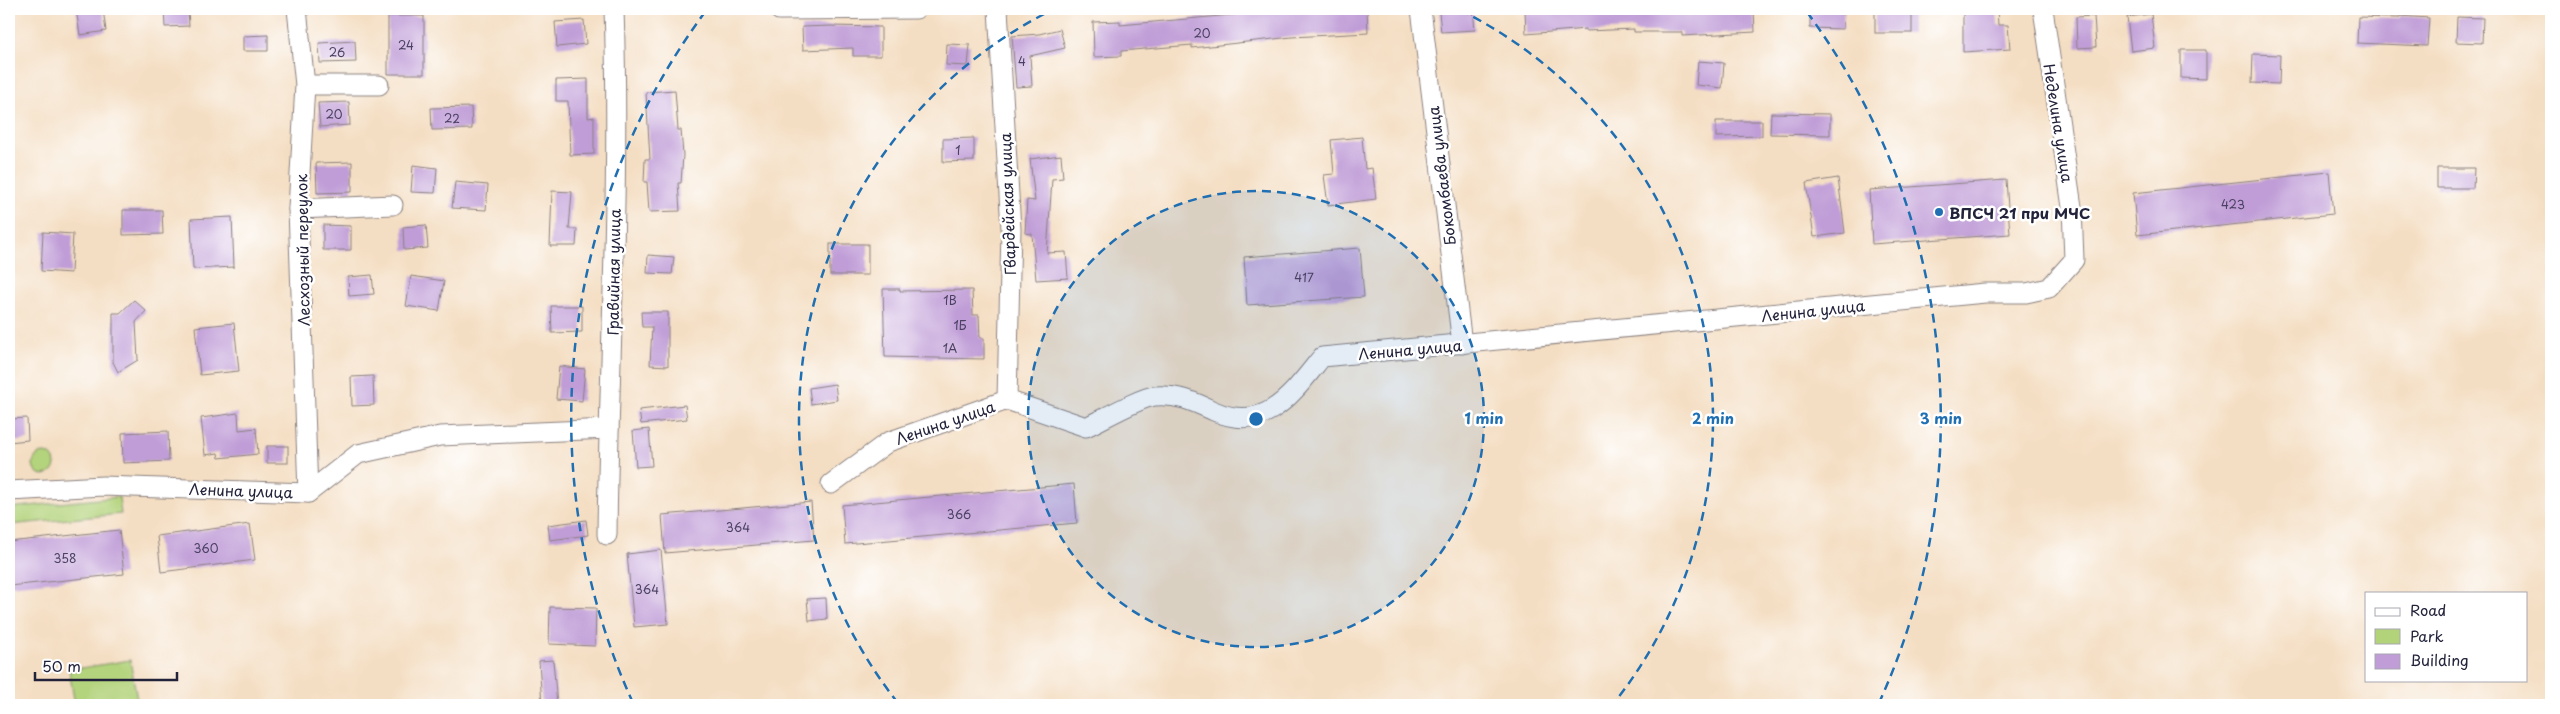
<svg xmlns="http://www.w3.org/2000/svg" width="2560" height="714" font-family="'Playpen Sans',sans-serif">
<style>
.green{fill:#b3d37b;stroke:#6a7a5b}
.building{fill:#c09dd7}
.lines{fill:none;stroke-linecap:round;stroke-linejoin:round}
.minor-casing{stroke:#8b807f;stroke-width:21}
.minor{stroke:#fff;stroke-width:19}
.ring{fill:none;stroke:#1f6fb2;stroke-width:2.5;stroke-dasharray:9 6}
.poi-dot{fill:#1f6fb2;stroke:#fff;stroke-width:2}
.labels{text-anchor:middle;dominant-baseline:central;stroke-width:5;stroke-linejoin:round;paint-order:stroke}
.number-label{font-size:12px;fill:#4a4162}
.street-label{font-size:15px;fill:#22223b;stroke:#fff}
.poi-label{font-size:15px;font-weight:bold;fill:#22223b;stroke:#fff;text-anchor:start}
.centre{fill:#1f6fb2;stroke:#fff;stroke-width:2.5}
.ring-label{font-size:15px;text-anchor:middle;font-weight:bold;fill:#1f6fb2;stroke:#fff;stroke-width:5;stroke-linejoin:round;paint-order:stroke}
</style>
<rect width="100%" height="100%" fill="#fff"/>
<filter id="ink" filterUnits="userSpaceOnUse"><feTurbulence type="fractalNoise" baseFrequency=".02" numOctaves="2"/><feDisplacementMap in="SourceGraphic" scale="10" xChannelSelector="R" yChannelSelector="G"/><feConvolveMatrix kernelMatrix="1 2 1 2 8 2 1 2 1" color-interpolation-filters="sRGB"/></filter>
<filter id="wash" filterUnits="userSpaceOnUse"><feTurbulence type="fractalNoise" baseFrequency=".0096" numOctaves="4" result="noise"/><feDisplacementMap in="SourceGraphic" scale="20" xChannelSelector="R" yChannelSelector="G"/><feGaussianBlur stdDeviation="1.12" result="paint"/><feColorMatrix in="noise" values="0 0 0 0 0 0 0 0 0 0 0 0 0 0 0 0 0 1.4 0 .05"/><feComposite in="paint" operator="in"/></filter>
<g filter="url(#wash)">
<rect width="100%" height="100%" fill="#f4dec3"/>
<g class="green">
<circle cx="44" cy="464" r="11"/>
<polygon points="119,497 121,514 9,525 9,508"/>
<polygon points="130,660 138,705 75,705 69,670"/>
</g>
<g id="blocks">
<g class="building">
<polygon points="76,9 103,9 106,31 80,35"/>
<polygon points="164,9 188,9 189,26 165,27"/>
<polygon points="1336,9 1367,9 1368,33 1292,37 1192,48 1192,45 1121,51 1121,56 1094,57 1093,22 1120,21 1120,25 1265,12"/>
<polygon points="1473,9 1475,30 1441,32 1439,12"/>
<polygon points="1542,9 1754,9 1755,32 1682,36 1682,32 1634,32 1634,29 1586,31 1586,29 1526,34 1525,10"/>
<polygon points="1810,9 1844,9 1843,29 1810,28"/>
<rect x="1875" y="9" width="37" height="24"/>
<polygon points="1963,9 1997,9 1998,25 2008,25 2010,49 1963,52"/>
<polygon points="2151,14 2155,48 2131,51 2127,17"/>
<rect x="388" y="16" width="36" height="58"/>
<polygon points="2094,16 2096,47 2077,48 2076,17"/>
<polygon points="2399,16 2429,18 2427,46 2357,43 2358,17 2399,18"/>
<polygon points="2457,17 2483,18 2482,43 2456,42"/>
<polygon points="584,20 586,44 557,47 555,22"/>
<polygon points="831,26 881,27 881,56 853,56 853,48 803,50 802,27"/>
<polygon points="1060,29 1065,48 1030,56 1032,86 1016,87 1012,36 1039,34"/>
<polygon points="268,35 268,51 243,51 243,36"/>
<polygon points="355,41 356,62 320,63 319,43"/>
<polygon points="947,44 970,45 968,66 946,65"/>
<polygon points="2181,50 2206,50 2206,79 2181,78"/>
<polygon points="2253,54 2280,55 2279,84 2252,83"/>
<polygon points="1698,61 1724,63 1722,88 1696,85"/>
<polygon points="588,79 588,118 594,117 594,154 570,155 568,101 556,101 556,80"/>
<polygon points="675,90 678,130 681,130 683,155 681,183 678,183 680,211 649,212 647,182 644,182 645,159 650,159 646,92"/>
<polygon points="349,102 350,125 320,127 318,103"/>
<polygon points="471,107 472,129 432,130 431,108"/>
<polygon points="1771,113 1830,114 1830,135 1770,134"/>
<polygon points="1716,121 1762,121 1762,136 1716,137"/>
<polygon points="1362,137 1365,169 1372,168 1376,199 1328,205 1324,175 1334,174 1331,140"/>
<polygon points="974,138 974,161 943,162 943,139"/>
<polygon points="1061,155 1063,178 1052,179 1047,253 1066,252 1068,278 1036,280 1032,234 1025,233 1027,200 1035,201 1030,159"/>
<polygon points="352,162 352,192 317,193 316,163"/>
<polygon points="413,165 437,168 435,193 411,192"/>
<polygon points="2437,168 2474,168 2473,188 2437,188"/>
<polygon points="2329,172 2333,214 2137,235 2133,193"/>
<polygon points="1838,178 1845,233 1814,237 1806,183"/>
<polygon points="2006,180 2010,234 1872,244 1869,190"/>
<polygon points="455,182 488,185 486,210 452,208"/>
<polygon points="552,191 572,192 569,229 577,229 576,246 550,246"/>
<polygon points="123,210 162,210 163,234 123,235"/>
<polygon points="232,217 234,267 193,269 191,219"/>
<polygon points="323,225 351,226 351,250 323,250"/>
<polygon points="426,225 428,248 404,250 403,227"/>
<polygon points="43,232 73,234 71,273 41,271"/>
<rect x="830" y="244" width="38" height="31"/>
<polygon points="1360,248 1364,297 1247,305 1244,257"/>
<polygon points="648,255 674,257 672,274 647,273"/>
<polygon points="372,275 374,294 349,296 348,277"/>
<polygon points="411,276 444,281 439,311 406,306"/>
<polygon points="883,289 900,289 900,291 972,290 973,315 979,315 980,338 984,338 984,359 885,357"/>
<polygon points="134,300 146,311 136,322 138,360 118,372 113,362 113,313 120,313"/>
<polygon points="551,306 582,306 582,332 552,333"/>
<polygon points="641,312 668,312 668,366 650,365 652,327 642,327"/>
<polygon points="234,323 239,371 200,375 195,327"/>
<polygon points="559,366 585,369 582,401 556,399"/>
<polygon points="373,376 374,405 352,406 351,377"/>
<polygon points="835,384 837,400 811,404 809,388"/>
<polygon points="685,405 687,419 641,424 639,410"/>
<polygon points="238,413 239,430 256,428 258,454 219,458 218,453 205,455 201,418"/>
<polygon points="27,418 28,440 9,442 9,419"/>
<polygon points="649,429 652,466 636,467 633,431"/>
<polygon points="168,431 169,461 123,463 122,433"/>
<rect x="267" y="446" width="21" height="17"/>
<polygon points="1074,484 1077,523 845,544 842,505"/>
<polygon points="811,502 814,540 665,553 662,515"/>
<polygon points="586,520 588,535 550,540 548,525"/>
<polygon points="250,524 255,560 161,572 157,536"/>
<polygon points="119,530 124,574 9,586 9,542"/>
<polygon points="661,550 668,624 634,627 627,554"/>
<polygon points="826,598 827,619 809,621 807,599"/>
<polygon points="550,607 596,608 595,646 549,644"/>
<polygon points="553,660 557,705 542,705 539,661"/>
</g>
</g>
</g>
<g filter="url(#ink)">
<use href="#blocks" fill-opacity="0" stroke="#8b807f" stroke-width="1"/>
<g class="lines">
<defs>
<g id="minor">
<polyline points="297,9 305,85 298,209 308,493"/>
<polyline points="998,9 1011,229 1007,400"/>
<polyline points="1421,9 1462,344"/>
<polyline points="779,10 916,9"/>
<polyline points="305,85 379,85"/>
<polyline points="298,209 393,205"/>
<path d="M831,484L888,442L1007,400L1086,427C1101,420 1141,397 1155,396C1178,394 1194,402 1214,411C1266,434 1292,394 1322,357L1985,293H2026L2049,288L2074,260L2072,207L2043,9"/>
<polyline points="9,491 103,486 308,493 358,454 440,436 609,429"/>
<path d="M607,535C609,360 620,184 614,9"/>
</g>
</defs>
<use href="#minor" class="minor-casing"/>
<use href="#minor" class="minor"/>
</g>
</g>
<circle cx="1256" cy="419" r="228" fill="#1f6fb2" fill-opacity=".12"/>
<g class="ring">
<circle cx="1256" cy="419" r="228"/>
<path d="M898 703A457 457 0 0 1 1052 10M1460 10A457 457 0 0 1 1614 703"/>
<path d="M633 703A685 685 0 0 1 705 12M1807 12A685 685 0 0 1 1879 703"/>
</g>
<circle class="poi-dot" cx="1939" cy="212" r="5"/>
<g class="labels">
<g class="number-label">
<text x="1202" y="33">20</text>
<text x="406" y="45">24</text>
<text x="337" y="52">26</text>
<text x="1022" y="61">4</text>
<text x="334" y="114">20</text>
<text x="452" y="118">22</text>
<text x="958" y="150">1</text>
<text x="2233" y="204">423</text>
<text x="1304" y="277">417</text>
<text x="950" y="300">1В</text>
<text x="960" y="325">1Б</text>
<text x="950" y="348">1А</text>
<text x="959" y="514">366</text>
<text x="738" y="527">364</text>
<text x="206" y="548">360</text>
<text x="65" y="558">358</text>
<text x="647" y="589">364</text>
</g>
<g class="street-label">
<text transform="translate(2059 123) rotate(81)">Неделина улица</text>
<text transform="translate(1441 176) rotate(-97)">Бокомбаева улица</text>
<text transform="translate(1007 204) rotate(-92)">Гвардейская улица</text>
<text transform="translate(302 250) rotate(-91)">Лесхозный переулок</text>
<text transform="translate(613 272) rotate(-89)">Гравийная улица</text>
<text transform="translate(1813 310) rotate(-6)">Ленина улица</text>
<text transform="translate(1410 349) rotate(-5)">Ленина улица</text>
<text transform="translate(945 422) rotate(-19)">Ленина улица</text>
<text transform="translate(241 490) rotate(2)">Ленина улица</text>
</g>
<g class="poi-label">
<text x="1949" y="212">ВПСЧ 21 при МЧС</text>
</g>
</g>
<circle cx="1256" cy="419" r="8" class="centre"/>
<g class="ring-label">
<text x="1484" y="424">1 min</text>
<text x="1713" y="424">2 min</text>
<text x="1941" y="424">3 min</text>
</g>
<rect width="2560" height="714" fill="none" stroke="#fff" stroke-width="30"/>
<rect x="2365" y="592" width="162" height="90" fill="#ffffff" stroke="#a7a7b1"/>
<rect x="2375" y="608" width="25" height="8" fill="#ffffff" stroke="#a7a7b1"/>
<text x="2410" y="616" font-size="15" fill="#22223b">Road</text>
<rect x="2375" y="629" width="25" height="15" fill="#b3d37b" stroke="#a7a7b1"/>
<text x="2410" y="642" font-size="15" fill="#22223b">Park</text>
<rect x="2375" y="654" width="25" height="15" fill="#c09dd7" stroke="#a7a7b1"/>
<text x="2410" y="666" font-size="15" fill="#22223b">Building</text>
<path d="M35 672v8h142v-8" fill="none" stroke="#22223b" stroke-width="2.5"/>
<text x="42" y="672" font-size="15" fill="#22223b" stroke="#ffffff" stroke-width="4" paint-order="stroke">50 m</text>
</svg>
